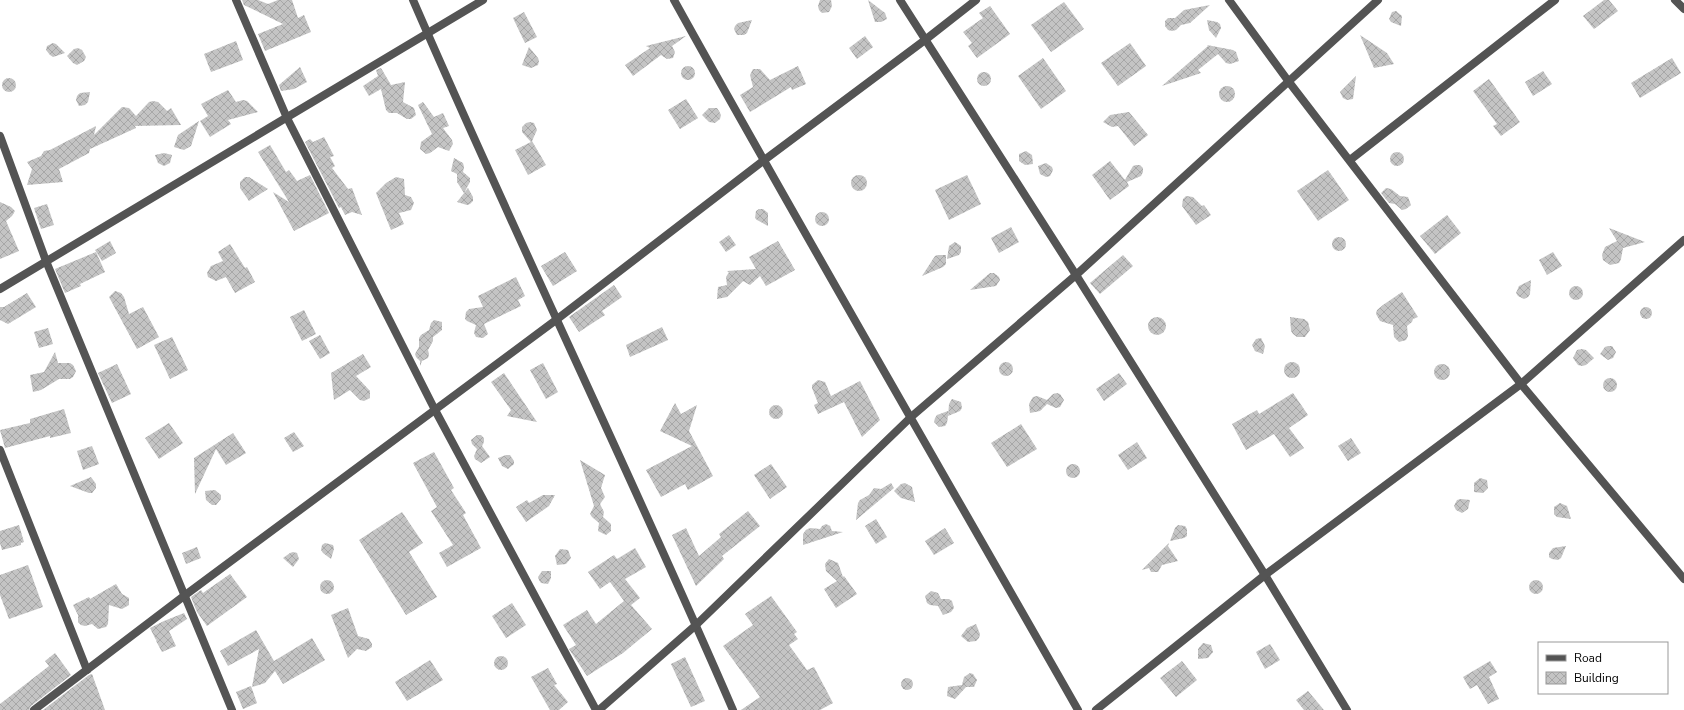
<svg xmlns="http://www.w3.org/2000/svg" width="1684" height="710" font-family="'Nunito Sans',sans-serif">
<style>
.building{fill:url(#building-cross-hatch)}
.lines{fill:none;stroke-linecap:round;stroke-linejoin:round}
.minor{stroke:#545454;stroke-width:8}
</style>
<defs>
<pattern id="building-cross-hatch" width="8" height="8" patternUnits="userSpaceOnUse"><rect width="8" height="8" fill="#c4c4c4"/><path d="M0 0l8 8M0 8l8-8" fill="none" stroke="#a7a7a7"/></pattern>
</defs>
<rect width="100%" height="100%" fill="#fff"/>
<g class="building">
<polygon points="242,0 258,0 268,4 278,0 292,0 298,18 304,15 311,32 265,51 258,34 283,24 244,5"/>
<polygon points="820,0 831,0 832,6 829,12 822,13 819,10 818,6"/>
<polygon points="868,0 885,13 887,19 881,22 875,22"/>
<polygon points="1604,0 1609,0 1618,11 1594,29 1583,16"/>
<polygon points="1064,2 1084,29 1051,52 1031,25"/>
<polygon points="1210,5 1190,23 1181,25 1176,30 1172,31 1168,30 1165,26 1165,21 1168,18 1175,18 1184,10"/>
<polygon points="990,6 1010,34 977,58 968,46 972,43 963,32 983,18 979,13"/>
<polygon points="1396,11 1402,16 1401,26 1391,22 1389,19 1392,12"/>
<polygon points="524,12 537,37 525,43 513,18"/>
<polygon points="752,20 747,33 744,35 737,35 734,29 735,26 738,23"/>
<polygon points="1207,20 1217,22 1220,24 1221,28 1216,38 1209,30"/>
<polygon points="1360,35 1387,53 1394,64 1374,68"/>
<polygon points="686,36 672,46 675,52 673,58 667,59 661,55 633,76 625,65 650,48 646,46"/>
<polygon points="865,36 873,47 857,59 849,48"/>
<polygon points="236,41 243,60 211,72 204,54"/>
<polygon points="53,43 56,44 65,53 53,57 50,55 46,50 47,46"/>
<polygon points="1130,43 1146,66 1118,86 1101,63"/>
<polygon points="1207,45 1233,50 1236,52 1239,61 1230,64 1226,63 1218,54 1198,70 1201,73 1162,86 1208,46"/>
<polygon points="529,47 538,58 539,61 538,65 531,68 522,65"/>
<polygon points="78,48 82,50 86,57 84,61 77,65 73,63 67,56 74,49"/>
<polygon points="1043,58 1066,91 1041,109 1018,76"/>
<polygon points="1672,58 1681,73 1640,98 1631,83"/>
<polygon points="798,66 806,84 792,90 791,87 750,112 740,95 753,87 750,75 753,69 760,69 770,80"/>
<circle cx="688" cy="73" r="7"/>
<polygon points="300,67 307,82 294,89 281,91 279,85"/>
<polygon points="381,68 391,85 405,82 403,102 414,108 416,115 411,119 407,119 397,113 389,113 386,110 381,89 369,96 363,86 378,76 376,70"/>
<polygon points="1543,71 1552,84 1533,96 1525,82"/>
<circle cx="984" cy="79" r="7"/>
<polygon points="1356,76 1353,99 1347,100 1343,98 1340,92"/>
<circle cx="9" cy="85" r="7"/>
<polygon points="1489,79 1520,122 1501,136 1493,126 1497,124 1473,91"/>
<circle cx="1227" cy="94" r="8"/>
<polygon points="228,90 236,102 243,100 247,101 258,112 228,120 231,124 210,137 200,121 208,116 201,104"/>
<polygon points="90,92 88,102 85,105 79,106 76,100 77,96 80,93"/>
<polygon points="686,99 698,118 680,129 668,110"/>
<polygon points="153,101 158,102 167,111 171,108 181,125 135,126 136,128 90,149 89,153 59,169 63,182 27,185 32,169 27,162 41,156 44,151 50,150 96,126 94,135 122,107 129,108 136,116 149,102"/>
<polygon points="423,102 434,117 443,113 449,126 443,128 452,140 453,144 449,151 438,147 430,153 426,154 420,149 421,142 432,134 418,105"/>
<polygon points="709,108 717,108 719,111 721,115 720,119 715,123 709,122 702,115"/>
<polygon points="1129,112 1148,135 1134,146 1118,126 1112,127 1103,122 1110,115"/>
<polygon points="199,121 191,146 184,150 174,147 178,135"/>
<polygon points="530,122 534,123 537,130 532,141 546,165 528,175 515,150 531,142 522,132 522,127 526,123"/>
<polygon points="324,137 334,156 330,157 335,166 332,168 348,189 352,188 362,215 352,212 345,215 341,207 339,208 305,142 310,139 313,142"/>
<polygon points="270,145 286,172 289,170 297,181 310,175 329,213 294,231 273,192 289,202 258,152"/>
<polygon points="1026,151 1032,155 1033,164 1025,165 1019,161 1019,154"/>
<circle cx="1397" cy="159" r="7"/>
<polygon points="164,153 172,155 170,163 164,166 158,163 155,155"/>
<polygon points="454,158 463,163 464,167 463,172 470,178 470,182 464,193 457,182 457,174 451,171"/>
<polygon points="1110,161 1125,180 1133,166 1136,165 1140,165 1143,168 1143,172 1141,176 1127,182 1129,186 1110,200 1092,175"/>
<polygon points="1046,163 1052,167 1053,170 1050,176 1046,177 1040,174 1038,166"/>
<polygon points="1328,170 1349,200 1318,221 1297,191"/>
<polygon points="967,175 981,204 949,220 935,190"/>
<circle cx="859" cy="183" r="8"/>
<polygon points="245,177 249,177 268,189 249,201 240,188 240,182"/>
<polygon points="396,177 404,179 405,195 411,197 414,203 411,210 399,213 404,224 391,230 376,193 386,183"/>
<polygon points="468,188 473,197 473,201 470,204 467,205 457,202"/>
<polygon points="1386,188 1391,189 1400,196 1408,197 1411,205 1406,209 1402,210 1395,204 1389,203 1381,193"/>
<polygon points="1186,196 1193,197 1202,206 1204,205 1211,215 1196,225 1182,206 1183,199"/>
<polygon points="0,202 11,207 15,211 12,216 6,221 19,251 0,259"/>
<polygon points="47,204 54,225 41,229 34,208"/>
<polygon points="759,209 763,209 768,213 768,226 757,220 755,218 756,211"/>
<circle cx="822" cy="219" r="7"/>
<polygon points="1447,215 1461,233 1435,254 1420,236"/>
<polygon points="1011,227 1019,242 999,253 991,238"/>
<polygon points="1609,228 1645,242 1623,248 1621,259 1619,263 1610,265 1603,260 1602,255 1605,247 1617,241"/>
<polygon points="729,235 736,245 726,252 719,242"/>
<circle cx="1339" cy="244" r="7"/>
<polygon points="110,241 116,253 102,261 95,250"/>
<polygon points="778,241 795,270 766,286 760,276 750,285 743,281 727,297 717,299 718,287 727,285 726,277 729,272 727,271 756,269 749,257"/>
<polygon points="955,242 961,246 961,252 959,255 947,259 949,246"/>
<polygon points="230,244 245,268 247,267 255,282 235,293 226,277 216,281 208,277 207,273 211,266 223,261 218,252"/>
<polygon points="96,252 105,272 80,284 81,286 65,293 55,269"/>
<polygon points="565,252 577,271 553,286 541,266"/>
<polygon points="1553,252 1562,266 1547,275 1539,260"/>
<polygon points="938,255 946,255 946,264 943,267 922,276 935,256"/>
<polygon points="1123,255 1133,266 1100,294 1090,283"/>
<polygon points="990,273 994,273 999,277 1000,280 996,286 970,290"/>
<polygon points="516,277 525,296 518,300 521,306 484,324 488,334 483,338 476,337 474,333 476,325 467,321 465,319 466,312 469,309 483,307 478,296"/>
<polygon points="1531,280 1530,294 1528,297 1524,299 1518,296 1516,293 1519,286"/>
<polygon points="614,285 622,297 602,311 605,315 579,332 569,317"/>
<circle cx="1576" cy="293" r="7"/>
<polygon points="115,291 121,293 124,297 129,314 143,307 159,337 137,349 109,297"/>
<polygon points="1402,292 1418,317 1413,319 1412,322 1407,326 1408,336 1406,340 1399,342 1394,337 1393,325 1380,321 1376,314 1377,310 1383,305"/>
<polygon points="27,293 36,307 8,324 0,320 0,307 4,307"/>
<circle cx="1646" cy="313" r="6"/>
<polygon points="304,310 316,334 302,341 290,317"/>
<polygon points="1290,317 1304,319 1308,322 1310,330 1305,337 1297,337 1293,334 1291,331"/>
<circle cx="1157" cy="326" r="9"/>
<polygon points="434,320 442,322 442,330 433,337 433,341 428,350 429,354 428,358 422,361 420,366 420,361 416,357 415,354 419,347 419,338 421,335 429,330 431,323"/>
<polygon points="662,327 668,340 630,357 626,345"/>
<polygon points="48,328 53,344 39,348 34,332"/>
<polygon points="320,335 330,353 320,359 309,341"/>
<polygon points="172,337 188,370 170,379 154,345"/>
<polygon points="1261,338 1265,346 1263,354 1255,351 1252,345 1256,339"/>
<polygon points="1608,346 1612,346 1616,352 1613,358 1608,360 1600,354 1605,347"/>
<polygon points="1582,349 1586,350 1594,358 1586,365 1582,366 1578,365 1573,358 1577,350"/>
<polygon points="55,352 58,363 70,363 73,365 76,371 73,377 70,379 59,379 41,390 33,392 30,375 44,372"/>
<polygon points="363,354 371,367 356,376 370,391 370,398 364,401 360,400 350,390 334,400 331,373"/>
<circle cx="1006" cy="369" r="7"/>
<circle cx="1292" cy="370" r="8"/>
<polygon points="543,363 558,392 546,399 530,370"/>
<polygon points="117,364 131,394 112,403 98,373"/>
<circle cx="1442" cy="372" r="8"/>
<polygon points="504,373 537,422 507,416 511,410 491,382"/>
<polygon points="1119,373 1127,384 1104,401 1096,389"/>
<circle cx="1610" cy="385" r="7"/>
<polygon points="818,380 825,382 831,396 860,381 880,420 862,437 844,402 818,414 814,405 818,403 812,388 812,385"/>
<polygon points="1057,393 1060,394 1064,400 1060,407 1056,408 1047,404 1040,411 1030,413 1029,404 1033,397 1037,396 1047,400 1053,394"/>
<polygon points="1293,393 1308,415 1289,428 1304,448 1290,457 1274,434 1246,450 1232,424 1257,410 1259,414"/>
<polygon points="952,399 961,402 962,408 960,411 948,416 947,423 945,426 939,427 934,422 935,418 937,415 948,411 948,416 949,404"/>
<polygon points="675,403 681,414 697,405 689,431 713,476 688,490 685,484 661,497 646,470 692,446 660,431"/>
<circle cx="776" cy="412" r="7"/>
<polygon points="64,409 71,433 50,438 50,436 5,448 0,430 30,423 30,419"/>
<polygon points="169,423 183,443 159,459 145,438"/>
<polygon points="1021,424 1037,449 1007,467 991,443"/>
<polygon points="294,432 304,446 293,452 284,438"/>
<polygon points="233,433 246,453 226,465 216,449 195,494 194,458"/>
<polygon points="477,435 481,435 484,438 484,442 482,446 490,457 481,463 475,459 474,456 477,449 472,444 471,440"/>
<polygon points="1351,438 1361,453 1348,461 1338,446"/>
<polygon points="1137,442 1147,458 1128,470 1118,455"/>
<polygon points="92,446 99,464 83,470 77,451"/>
<polygon points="434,452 454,488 451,490 466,513 463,515 481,548 447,567 439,553 453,545 431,511 437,507 413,463"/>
<polygon points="506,455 510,455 514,461 514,464 508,469 502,466 498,458"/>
<polygon points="580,460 605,475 601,488 605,497 600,504 604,512 603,517 611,524 611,531 606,535 598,531 599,523 592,517 590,514 594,506"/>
<circle cx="1073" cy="471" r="7"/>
<polygon points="771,464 787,487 770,499 754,475"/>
<polygon points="91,477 96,484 96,488 92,493 89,493 70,486"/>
<polygon points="1480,478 1487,480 1488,488 1483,493 1474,492 1474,483"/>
<polygon points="891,483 894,488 856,520 858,503 860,500 869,495 874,488 881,489"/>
<polygon points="905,483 912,487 915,502 901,498 894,491 901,484"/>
<polygon points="215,490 221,495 221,499 216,505 212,505 206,500 205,491"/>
<polygon points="543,495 555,495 549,506 526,522 516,507 527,500 529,503"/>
<polygon points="1461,499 1470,500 1468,509 1462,513 1456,510 1454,506 1457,500"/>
<polygon points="1560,503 1567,506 1571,519 1557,517 1554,514 1554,507"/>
<polygon points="748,511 760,526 722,556 724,559 696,586 672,535 686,528 699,556 721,537 719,534"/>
<polygon points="402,512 423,543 409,552 437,597 406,615 359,540"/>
<polygon points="876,519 887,537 876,544 865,526"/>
<polygon points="826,524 830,526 832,531 843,532 803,545 803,534 806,530 810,528 820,529 822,526"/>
<polygon points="19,525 24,542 21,543 21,545 2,550 0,543 0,531"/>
<polygon points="1178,525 1185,526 1187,529 1187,536 1184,538 1170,541 1175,528"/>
<polygon points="945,528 954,543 934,555 925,541"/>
<polygon points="325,543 333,545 334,549 331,559 323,553 321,550 322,545"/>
<polygon points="1169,543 1168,546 1178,561 1162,565 1158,572 1151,572 1149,568 1142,570"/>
<polygon points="1566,546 1561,558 1558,560 1552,559 1549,557 1549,553 1553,548"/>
<polygon points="197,547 201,558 186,564 182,553"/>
<polygon points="635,548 646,567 625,579 640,598 631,605 652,629 623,653 587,676 569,649 576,645 563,625 587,610 596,624 624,601 610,582 600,589 588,572 614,555 617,559"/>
<polygon points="560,549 568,550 571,558 566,564 557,565 555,556"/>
<polygon points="293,552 297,553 299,559 293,567 283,558 290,553"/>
<polygon points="829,559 838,563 843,577 844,576 857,594 836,608 824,589 837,581 826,571 825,564"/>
<polygon points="28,565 43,607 9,619 0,595 0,575"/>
<polygon points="542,571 551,571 551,578 548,584 541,583 539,580 538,577"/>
<polygon points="230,574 247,597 207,626 197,612 191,597 201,590 203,593"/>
<circle cx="1536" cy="587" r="7"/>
<circle cx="327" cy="587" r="7"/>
<polygon points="116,584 122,594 129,598 129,605 122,609 109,605 108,624 106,627 98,629 92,624 85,626 81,625 78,622 78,615 73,605 89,597 90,599"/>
<polygon points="931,591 938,593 941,599 949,599 952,601 954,608 951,612 943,615 938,606 930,605 927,603 925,596"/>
<polygon points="771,596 797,632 794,634 798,639 789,645 807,670 814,667 833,703 820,710 741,710 760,697 723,646 753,625 745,614"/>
<polygon points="512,603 526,625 506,638 492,616"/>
<polygon points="348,608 358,636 369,639 372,644 372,647 366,651 357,649 348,658 331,615"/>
<polygon points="184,613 187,619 169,631 176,646 162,652 156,641 157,639 156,640 150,628 164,621"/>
<polygon points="976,624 980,634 979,638 976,641 968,642 961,636 967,628"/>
<polygon points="256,630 274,661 312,638 325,660 283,684 275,671 265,683 252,687 259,649 228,666 220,651"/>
<polygon points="1203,643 1211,645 1213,652 1208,658 1198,659 1198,649"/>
<polygon points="1270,644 1280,660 1265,669 1256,652"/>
<polygon points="55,653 71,675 31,706 29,710 0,710 0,704 49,666 45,661"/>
<circle cx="501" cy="663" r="7"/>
<polygon points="685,657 705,701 691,707 671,664"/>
<polygon points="430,660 443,680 407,701 395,682"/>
<polygon points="1182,661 1197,680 1176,697 1160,678"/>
<polygon points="1490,661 1497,672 1489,677 1499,699 1488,704 1477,685 1470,689 1463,677"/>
<polygon points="548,668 557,684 554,685 568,702 559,710 550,710 531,677"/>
<polygon points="970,673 973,674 977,680 974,687 966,687 955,699 947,696 948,687 962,685 964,677"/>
<polygon points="92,674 105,710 43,710 89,675"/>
<circle cx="907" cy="684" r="6"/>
<polygon points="251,686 257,703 243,709 236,692"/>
<polygon points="1308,691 1324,710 1304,710 1296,700"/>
</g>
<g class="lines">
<g class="minor">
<polyline points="236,0 287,118 435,410 596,710"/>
<path d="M413,0C516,238 630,472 733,710"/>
<path d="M674,0C806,238 943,473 1078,710"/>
<polyline points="900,0 1076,275 1265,575 1347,710"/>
<polyline points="1229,0 1289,82 1521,384 1684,579"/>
<polyline points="1675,0 1684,9"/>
<polyline points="0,136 46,261 232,710"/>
<polyline points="1350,160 1555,0"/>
<polyline points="0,289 483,0"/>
<polyline points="0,450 87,670"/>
<polyline points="34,710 184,596 556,320 763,161 925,40 976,0"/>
<polyline points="599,710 696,625 911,417 1076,275 1378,0"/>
<polyline points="1096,710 1265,575 1521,384 1684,240"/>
</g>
</g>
<rect x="1538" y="642" width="130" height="52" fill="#ffffff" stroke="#999999"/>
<rect x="1546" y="655" width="20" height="6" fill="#545454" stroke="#999999"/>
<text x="1574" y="662" font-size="12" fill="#000000">Road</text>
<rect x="1546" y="672" width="20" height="12" fill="url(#building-cross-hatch)" stroke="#999999"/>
<text x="1574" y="682" font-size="12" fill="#000000">Building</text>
</svg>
